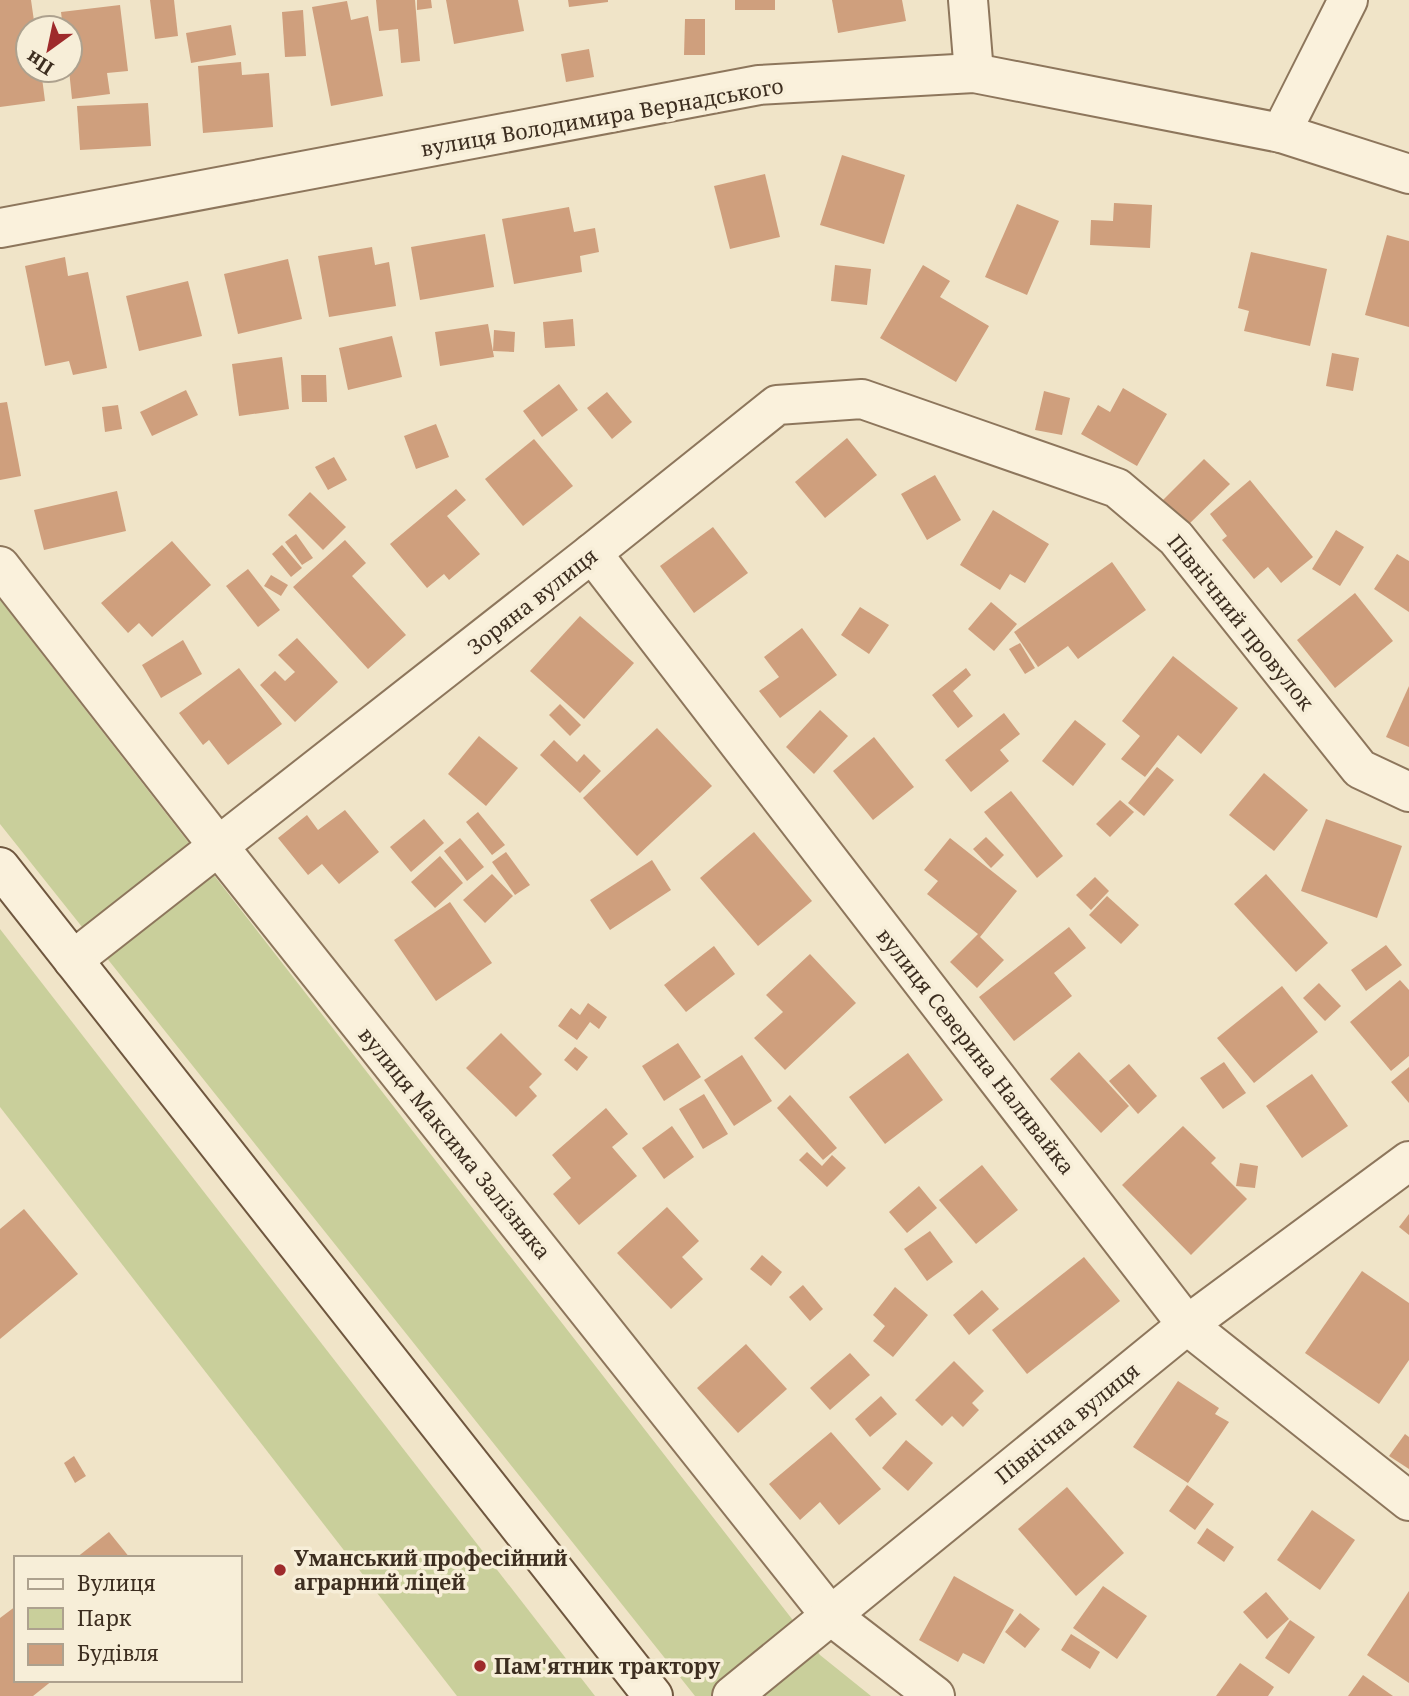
<svg xmlns="http://www.w3.org/2000/svg" width="1409" height="1696" font-family="'Noto Serif',serif">
<style>
.green{fill:#c9cf9b}
.building{fill:#cf9f7d}
.lines{fill:none;stroke-linecap:round;stroke-linejoin:round}
.street-casing{stroke:#8d765c;stroke-width:42}
.secondary-casing{stroke:#6f573f;stroke-width:42}
.street{stroke:#faf1dc;stroke-width:38}
.secondary{stroke:#faf1dc;stroke-width:38}
.poi-dot{fill:#9e2a2b;stroke:#f7eed8;stroke-width:2.5}
.labels{text-anchor:middle;dominant-baseline:central;stroke-width:7;stroke-linejoin:round;paint-order:stroke}
.street-label{font-size:21px;fill:#3d2e20;stroke:#f7eed8}
.poi-label{font-size:21px;font-weight:bold;fill:#3d2e20;stroke:#f7eed8;text-anchor:start}
</style>
<rect width="100%" height="100%" fill="#f0e4c8"/>
<g class="green">
<polygon points="0,600 820,1655 871,1696 695,1696 0,824"/>
<polygon points="0,929 595,1696 457,1696 0,1107"/>
</g>
<g class="building">
<polygon points="0,0 31,0 35,28 28,28 28,70 41,70 45,101 0,107"/>
<polygon points="150,0 174,0 178,36 155,39"/>
<polygon points="376,0 415,0 420,61 401,63 398,29 379,31"/>
<polygon points="417,0 431,0 432,8 417,10"/>
<polygon points="446,0 518,0 524,31 454,44"/>
<polygon points="568,0 608,0 608,2 569,7"/>
<rect x="735" y="0" width="40" height="10"/>
<polygon points="832,0 902,0 906,21 838,33"/>
<polygon points="347,1 351,20 368,16 383,96 331,106 312,7"/>
<polygon points="120,5 128,71 107,73 110,94 72,99 69,70 70,28 63,28 61,12"/>
<polygon points="303,10 306,56 285,57 282,12"/>
<polygon points="685,19 705,19 705,55 684,55"/>
<polygon points="231,25 236,55 191,63 186,33"/>
<polygon points="589,49 594,77 566,82 561,54"/>
<polygon points="241,62 242,75 269,73 273,127 203,133 198,66"/>
<polygon points="148,103 151,146 80,150 77,106"/>
<polygon points="842,155 905,175 884,244 820,225"/>
<polygon points="765,174 780,237 730,249 714,186"/>
<polygon points="1114,203 1152,205 1150,248 1090,245 1091,220 1113,221"/>
<polygon points="1017,204 1059,221 1027,295 985,277"/>
<polygon points="569,207 574,232 595,228 599,252 580,256 582,272 514,284 502,219"/>
<polygon points="485,234 494,287 420,300 411,247"/>
<polygon points="1387,235 1409,241 1409,327 1365,315"/>
<polygon points="372,247 375,265 389,262 396,306 329,317 318,256"/>
<polygon points="1251,252 1327,269 1310,346 1244,331 1249,311 1238,308"/>
<polygon points="65,257 68,276 88,272 107,368 73,375 69,361 45,366 25,266"/>
<polygon points="288,259 302,319 238,334 224,274"/>
<polygon points="835,265 871,269 867,305 831,301"/>
<polygon points="923,265 950,281 940,297 989,326 956,382 880,338"/>
<polygon points="188,281 202,336 139,351 126,296"/>
<polygon points="573,319 575,346 545,348 543,322"/>
<polygon points="488,324 494,357 440,366 435,332"/>
<polygon points="494,330 515,332 514,352 493,351"/>
<polygon points="392,336 402,377 348,390 339,348"/>
<polygon points="1332,353 1359,358 1353,391 1326,386"/>
<polygon points="282,357 289,409 239,416 232,364"/>
<polygon points="301,375 326,375 327,402 302,402"/>
<polygon points="559,384 578,410 542,437 523,411"/>
<polygon points="1123,388 1167,414 1137,466 1081,434 1098,405 1110,412"/>
<polygon points="186,390 198,415 152,436 140,412"/>
<polygon points="1044,391 1070,398 1062,435 1035,430"/>
<polygon points="607,392 632,422 612,439 587,408"/>
<polygon points="7,402 21,476 0,480 0,403"/>
<polygon points="118,405 122,429 105,432 102,407"/>
<polygon points="436,424 449,457 416,469 404,436"/>
<polygon points="847,438 877,475 825,518 795,482"/>
<polygon points="534,439 573,486 523,526 485,479"/>
<polygon points="334,457 347,480 328,490 315,467"/>
<polygon points="1204,459 1230,484 1187,526 1162,501"/>
<polygon points="935,475 961,520 927,540 901,494"/>
<polygon points="1250,480 1313,557 1281,583 1268,567 1254,579 1222,540 1227,536 1210,514"/>
<polygon points="456,489 466,500 447,516 480,554 449,580 444,574 427,588 390,544"/>
<polygon points="117,491 126,531 44,550 34,510"/>
<polygon points="310,492 346,527 323,550 288,515"/>
<polygon points="993,510 1049,544 1025,583 1010,574 1000,590 960,565"/>
<polygon points="713,527 748,573 694,613 660,566"/>
<polygon points="1336,530 1364,547 1340,586 1312,569"/>
<polygon points="296,534 313,558 302,565 285,542"/>
<polygon points="345,540 366,563 352,576 406,635 368,669 293,587"/>
<polygon points="172,541 211,585 152,637 139,623 128,633 101,603"/>
<polygon points="282,545 302,568 291,577 272,554"/>
<polygon points="1397,554 1409,561 1409,612 1374,589"/>
<polygon points="1112,562 1146,610 1078,659 1068,646 1038,667 1014,632"/>
<polygon points="248,569 280,610 258,627 226,586"/>
<polygon points="271,575 288,585 281,596 264,586"/>
<polygon points="1355,593 1393,641 1335,688 1297,640"/>
<polygon points="991,602 1017,624 994,651 968,629"/>
<polygon points="860,607 889,625 869,654 841,635"/>
<polygon points="580,616 634,663 584,719 530,671"/>
<polygon points="802,628 837,675 780,718 759,691 779,677 764,657"/>
<polygon points="297,638 338,682 295,722 260,685 275,671 285,681 295,672 278,655"/>
<polygon points="183,640 202,674 161,698 142,665"/>
<polygon points="1020,643 1035,668 1025,674 1009,649"/>
<polygon points="1173,656 1238,708 1201,754 1178,735 1145,777 1121,759 1140,736 1122,721"/>
<polygon points="239,668 282,724 228,765 209,740 203,745 179,713"/>
<polygon points="966,668 971,675 953,691 973,716 958,728 932,695"/>
<polygon points="1409,686 1409,747 1386,737"/>
<polygon points="560,704 581,725 570,736 549,715"/>
<polygon points="820,710 848,736 814,774 786,747"/>
<polygon points="1004,713 1020,734 1000,750 1009,761 971,792 945,760"/>
<polygon points="1075,720 1106,744 1073,786 1042,761"/>
<polygon points="657,728 712,786 637,856 583,798"/>
<polygon points="479,736 518,768 486,806 448,774"/>
<polygon points="874,737 914,787 873,820 833,771"/>
<polygon points="554,740 577,762 584,754 601,771 580,793 540,755"/>
<polygon points="1157,767 1174,780 1144,816 1128,803"/>
<polygon points="1264,773 1308,810 1274,851 1229,815"/>
<polygon points="1011,791 1063,856 1037,878 984,812"/>
<polygon points="1120,800 1134,812 1110,837 1096,824"/>
<polygon points="345,810 379,852 339,884 322,864 308,875 278,838 307,815 318,830"/>
<polygon points="478,812 505,845 492,855 466,822"/>
<polygon points="424,819 444,843 411,872 390,847"/>
<polygon points="1326,819 1402,846 1377,918 1301,891"/>
<polygon points="754,832 812,901 758,946 700,878"/>
<polygon points="986,837 1004,855 991,868 973,849"/>
<polygon points="460,838 484,867 467,881 444,851"/>
<polygon points="950,838 1017,891 980,937 1004,960 977,988 950,962 978,934 927,894 938,881 924,870"/>
<polygon points="506,852 530,885 515,895 492,862"/>
<polygon points="440,856 463,883 435,908 411,882"/>
<polygon points="652,860 671,890 610,930 590,900"/>
<polygon points="492,874 513,896 485,923 463,900"/>
<polygon points="1266,874 1328,943 1296,972 1234,904"/>
<polygon points="1095,877 1109,891 1091,910 1076,895"/>
<polygon points="1107,896 1139,925 1121,944 1089,915"/>
<polygon points="450,902 492,963 436,1001 394,940"/>
<polygon points="1069,927 1086,948 1054,973 1072,996 1014,1041 979,997"/>
<polygon points="1386,945 1402,965 1366,991 1351,970"/>
<polygon points="714,946 735,974 686,1012 664,985"/>
<polygon points="810,954 856,1003 785,1070 754,1038 783,1012 766,995"/>
<polygon points="1400,980 1409,990 1409,1056 1391,1071 1350,1022"/>
<polygon points="1319,983 1341,1006 1325,1021 1303,998"/>
<polygon points="1282,986 1318,1032 1254,1083 1217,1038"/>
<polygon points="588,1003 607,1017 599,1029 590,1022 577,1040 558,1026 571,1008 580,1015"/>
<polygon points="501,1033 542,1074 529,1087 537,1096 516,1117 466,1068"/>
<polygon points="678,1043 701,1077 664,1101 642,1066"/>
<polygon points="575,1047 588,1057 577,1071 564,1060"/>
<polygon points="1079,1052 1129,1106 1101,1133 1050,1079"/>
<polygon points="908,1053 943,1100 885,1144 849,1097"/>
<polygon points="742,1055 772,1101 734,1126 704,1080"/>
<polygon points="1224,1062 1246,1093 1223,1109 1200,1078"/>
<polygon points="1129,1064 1157,1096 1138,1114 1109,1081"/>
<polygon points="1409,1067 1409,1103 1391,1082"/>
<polygon points="1312,1074 1348,1126 1302,1158 1266,1106"/>
<polygon points="704,1094 728,1134 703,1149 679,1109"/>
<polygon points="790,1095 837,1148 823,1160 777,1108"/>
<polygon points="606,1108 628,1134 612,1147 637,1176 579,1225 553,1194 571,1178 552,1155"/>
<polygon points="672,1126 694,1157 664,1179 642,1148"/>
<polygon points="1183,1126 1216,1158 1211,1163 1247,1199 1191,1255 1122,1185"/>
<polygon points="807,1152 822,1166 832,1155 846,1168 827,1187 799,1160"/>
<polygon points="1240,1163 1258,1166 1255,1188 1236,1186"/>
<polygon points="982,1165 1018,1210 976,1244 939,1200"/>
<polygon points="919,1186 937,1208 907,1233 889,1212"/>
<polygon points="667,1207 699,1241 682,1257 703,1279 671,1309 617,1253"/>
<polygon points="24,1209 78,1274 0,1339 0,1229"/>
<polygon points="1409,1214 1409,1235 1399,1227"/>
<polygon points="930,1231 953,1262 927,1281 904,1249"/>
<polygon points="762,1255 782,1272 771,1286 750,1269"/>
<polygon points="1084,1257 1120,1301 1027,1374 992,1330"/>
<polygon points="1362,1271 1409,1303 1409,1360 1379,1404 1305,1353"/>
<polygon points="803,1285 823,1309 810,1321 789,1297"/>
<polygon points="895,1287 928,1315 893,1357 873,1341 885,1326 873,1315"/>
<polygon points="982,1290 999,1309 969,1335 953,1315"/>
<polygon points="746,1344 787,1389 738,1433 697,1388"/>
<polygon points="850,1353 870,1375 830,1410 810,1388"/>
<polygon points="954,1361 984,1391 972,1403 979,1410 963,1427 952,1416 942,1426 915,1400"/>
<polygon points="1178,1381 1219,1408 1215,1414 1229,1422 1188,1483 1133,1447"/>
<polygon points="881,1396 897,1414 870,1437 855,1419"/>
<polygon points="831,1432 881,1489 839,1525 820,1502 800,1520 769,1484"/>
<polygon points="1405,1434 1409,1437 1409,1469 1389,1456"/>
<polygon points="906,1440 933,1463 908,1491 882,1468"/>
<polygon points="74,1456 86,1476 75,1483 64,1463"/>
<polygon points="1187,1485 1214,1504 1195,1530 1169,1511"/>
<polygon points="1067,1487 1124,1553 1076,1596 1018,1529"/>
<polygon points="1312,1510 1355,1540 1320,1590 1277,1560"/>
<polygon points="1207,1528 1234,1547 1224,1562 1197,1543"/>
<polygon points="109,1532 130,1558 76,1558"/>
<polygon points="954,1576 1014,1610 984,1664 963,1653 958,1662 919,1640"/>
<polygon points="1103,1586 1147,1616 1117,1659 1073,1628"/>
<polygon points="1409,1591 1409,1683 1367,1655"/>
<polygon points="1266,1592 1289,1619 1267,1639 1243,1612"/>
<polygon points="16,1606 16,1680 53,1680 33,1696 0,1696 0,1618"/>
<polygon points="1020,1613 1040,1629 1025,1648 1005,1632"/>
<polygon points="1290,1620 1315,1637 1289,1674 1265,1658"/>
<polygon points="1071,1634 1100,1652 1090,1669 1061,1650"/>
<polygon points="1240,1663 1274,1687 1268,1696 1216,1696"/>
<polygon points="1363,1675 1393,1696 1348,1696"/>
</g>
<g class="lines">
<defs>
<g id="street">
<polyline points="968,0 974,73"/>
<polyline points="1281,133 1348,0"/>
<polyline points="0,228 759,85 974,73 1281,133 1409,174"/>
<polyline points="592,553 1187,1325 1409,1501"/>
<polyline points="0,566 219,847 830,1615 935,1696"/>
<polyline points="73,960 592,553 777,405 862,399 1117,488 1176,538 1360,769 1409,792"/>
<polyline points="732,1696 1187,1325 1409,1161"/>
</g>
<polyline id="secondary" points="0,867 653,1696"/>
</defs>
<use href="#street" class="street-casing"/>
<use href="#secondary" class="secondary-casing"/>
<use href="#street" class="street"/>
<use href="#secondary" class="secondary"/>
</g>
<g class="poi-dot">
<circle cx="280" cy="1570" r="7"/>
<circle cx="480" cy="1666" r="7"/>
</g>
<g class="labels">
<g class="street-label">
<text transform="translate(602 117) rotate(-10)">вулиця Володимира Вернадського</text>
<text transform="translate(532 601) rotate(-38)">Зоряна вулиця</text>
<text transform="translate(1241 622) rotate(51)">Північний провулок</text>
<text transform="translate(976 1051) rotate(52)">вулиця Северина Наливайка</text>
<text transform="translate(455 1143) rotate(51)">вулиця Максима Залізняка</text>
<text transform="translate(1067 1423) rotate(-39)">Північна вулиця</text>
</g>
<g class="poi-label">
<text x="294" y="1558">Уманський професійний<tspan x="294" dy="24">аграрний ліцей</tspan></text>
<text x="494" y="1666">Пам'ятник трактору</text>
</g>
</g>
<rect x="14" y="1556" width="228" height="126" fill="#f7eed8" stroke="#ada18e" stroke-width="2"/>
<rect x="28" y="1579" width="35" height="10" fill="#faf1dc" stroke="#ada18e" stroke-width="2"/>
<text x="77" y="1591" font-size="21" fill="#3d2e20">Вулиця</text>
<rect x="28" y="1608" width="35" height="21" fill="#c9cf9b" stroke="#ada18e" stroke-width="2"/>
<text x="77" y="1626" font-size="21" fill="#3d2e20">Парк</text>
<rect x="28" y="1644" width="35" height="21" fill="#cf9f7d" stroke="#ada18e" stroke-width="2"/>
<text x="77" y="1661" font-size="21" fill="#3d2e20">Будівля</text>
<g transform="translate(49 49) rotate(213)"><circle r="33" fill="#f7eed8" stroke="#ada18e" stroke-width="2"/>
<path d="M0-5L12 26L0 18L-12 26Z" fill="#9e2a2b"/>
<text y="-10" font-size="19" font-weight="bold" text-anchor="middle" fill="#3d2e20">Пн</text>
</g>
</svg>
